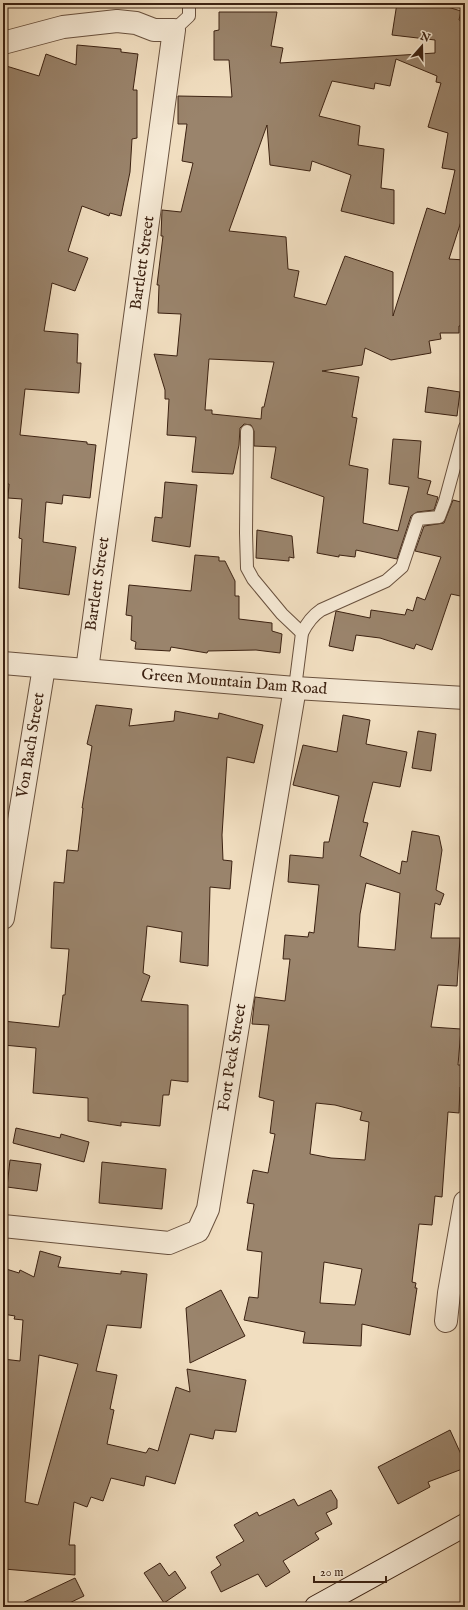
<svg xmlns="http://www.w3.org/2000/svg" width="468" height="1610" font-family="'IM FELL English',serif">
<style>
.building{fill:#9a846c;stroke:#3c2212;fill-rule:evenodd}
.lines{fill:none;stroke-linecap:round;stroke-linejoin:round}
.service-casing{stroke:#69513e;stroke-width:14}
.minor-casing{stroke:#69513e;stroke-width:24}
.tertiary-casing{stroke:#69513e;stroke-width:24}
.secondary-casing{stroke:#3c2212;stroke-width:24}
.service{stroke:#f6ead6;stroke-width:12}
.minor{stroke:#f6ead6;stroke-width:22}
.tertiary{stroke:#f6ead6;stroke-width:22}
.secondary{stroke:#f6ead6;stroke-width:22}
.labels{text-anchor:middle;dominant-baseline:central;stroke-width:3;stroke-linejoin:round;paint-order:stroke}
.street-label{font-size:16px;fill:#3c2212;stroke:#f6ead6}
</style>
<rect width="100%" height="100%" fill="#f1dec0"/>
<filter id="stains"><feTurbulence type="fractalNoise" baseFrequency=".005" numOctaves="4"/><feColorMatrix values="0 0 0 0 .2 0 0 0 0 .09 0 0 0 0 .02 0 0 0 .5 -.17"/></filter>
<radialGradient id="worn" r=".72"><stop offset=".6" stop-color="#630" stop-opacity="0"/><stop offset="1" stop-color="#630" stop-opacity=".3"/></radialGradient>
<g class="building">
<path d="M397,3H434L461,11L459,20L465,22V209L449,259L465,260V325L459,326V333H440L441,339L429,341L431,353L391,360L365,348L362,365L322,371L359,377L352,417L357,418L349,465L368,469L363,523L398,531L409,487L389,484L393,439L421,441L418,478L431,481L427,494L438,497L434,510L417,512L411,516L397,559L356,550L355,557L339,555V557L317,553L324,497L271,478L276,447L254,446V431L251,425L244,424L240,428L239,445L233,474L192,472L196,437L167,435L169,399H165V390L154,354L177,356L181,314L158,313L159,285H157L163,236H161L162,210L181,212L193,163L182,161L187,124H178V96L232,97L229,60H214V31L219,30V12H277L271,46L283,48L280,63L435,53V40L392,35ZM396,59L437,76L436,82L441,83L428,127L448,133L442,168L455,170L445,214L427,208L393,316V272L345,256L326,305L294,297L299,271L288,269L286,237L229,231L267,125L270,165L310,171L312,161L351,175L341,211L394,224V190L381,188L384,149L358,145L360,126L319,116L332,81L374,89L375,83L390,86ZM209,359L274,362L264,407H262L261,419L212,414V410H205Z"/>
<polygon points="77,45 121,49 121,52 138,54 133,90 137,90 137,138 132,139 130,172 121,216 110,213 109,216 82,206 68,251 88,258 75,291 52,283 44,331 78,334 77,363 81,363 79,393 25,389 20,435 87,442 87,444 96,445 90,498 63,495 62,504 46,502 43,542 76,547 69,595 19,588 22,539 19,538 22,499 8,498 9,484 3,484 3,65 39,76 46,54 76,65"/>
<polygon points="428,387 460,392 457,416 425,412"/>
<polygon points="165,482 197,485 190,547 152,541 155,517 162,518"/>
<polygon points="453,500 465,503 465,597 451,594 432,650 416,644 414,649 380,638 356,635 353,651 329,646 336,611 370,618 371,610 405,615 407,609 413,611 417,597 425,600 441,557 415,551 424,526 444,523"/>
<polygon points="257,530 292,536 294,558 289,557 289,561 256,558"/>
<polygon points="195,555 219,557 219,561 225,561 235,581 235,596 239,596 239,619 272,623 272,631 282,634 280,653 256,650 208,651 207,653 171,647 170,651 135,649 136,642 131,640 132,616 126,615 129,585 191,591"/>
<polygon points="96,705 132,709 129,726 174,721 175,711 218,719 219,713 263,725 254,763 227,757 222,835 223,860 232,861 230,889 210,887 208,966 180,962 182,932 147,926 143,973 150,976 141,1001 188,1005 188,1082 171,1080 169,1095 163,1095 160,1126 121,1122 121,1126 88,1121 88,1098 33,1093 36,1048 3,1045 3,1021 59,1027 63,995 65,995 69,949 51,948 54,882 64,883 67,850 78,851 83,808 82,808 92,746 87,744"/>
<path d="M343,715L370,720L366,744L407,752L400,787L373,782L363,822L368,823L360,856L400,874L402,861L407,862L412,831L439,836L442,850L436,890L444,894L440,905L435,903L431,938H460L457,986L438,985L431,1027L461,1029L458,1065H465V1087H460L459,1113L448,1112L442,1197L435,1196L432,1225L419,1224L412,1282L416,1283L415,1288H417L410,1335L362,1324L361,1346L303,1343L305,1332L244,1320L249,1297L258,1298L262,1252L247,1250L254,1204L247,1203L253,1170L268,1173L275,1134L270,1133L274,1101L259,1097L269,1025L252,1024L254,1005L255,997L285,1001L290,959H283L285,935L308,937L309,932L314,933L319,885L288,882L290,855L323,858L324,842H329L339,796L293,785L303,745L337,752ZM366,883L400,893L395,950L358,947L360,914ZM316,1103L335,1105L362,1112L360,1120L369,1122L365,1160L331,1158L310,1154ZM324,1262L362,1269L355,1305L320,1303Z"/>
<polygon points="418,731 436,734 431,771 412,768"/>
<polygon points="16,1128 60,1138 61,1134 89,1142 84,1162 13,1143"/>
<polygon points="10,1160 41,1164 37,1191 7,1187"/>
<polygon points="102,1162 166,1169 162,1209 99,1203"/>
<path d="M40,1251L61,1257L58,1267L121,1274V1271L147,1274L141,1328L107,1325L96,1371L117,1375L110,1409L114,1410L107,1444L146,1453L149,1448L158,1451L176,1387L190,1392L187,1369L246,1380L236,1432L215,1430L213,1439L190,1434L175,1484L146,1476L144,1486L111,1478L103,1501L91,1497L87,1507L74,1502L69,1545H75V1575L4,1569L7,1527H3V1359L20,1361L23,1320L14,1319L15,1316L3,1314V1268L19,1273L20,1270L34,1277ZM39,1355L78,1364L38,1505L25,1502Z"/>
<polygon points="221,1290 245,1336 190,1363 186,1308"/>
<polygon points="450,1430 465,1463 465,1468 428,1482 430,1487 398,1504 378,1467"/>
<polygon points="331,1490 337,1500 337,1508 326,1513 332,1524 315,1533 319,1539 283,1561 290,1572 266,1587 258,1574 221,1592 211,1572 221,1565 216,1557 244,1541 234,1525 257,1512 259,1516 294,1499 298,1506"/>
<polygon points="160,1563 169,1576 175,1571 186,1588 164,1603 144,1573"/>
<polygon points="75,1578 84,1596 61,1607 14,1607"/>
</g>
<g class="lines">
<defs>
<g id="service">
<polyline points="174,30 189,16 189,3"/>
<polyline points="247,431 246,533 247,568 253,579 282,614 302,633"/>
<path d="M295,688L302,633C307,623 312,616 321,610L386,581L402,567L418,519L439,517L445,501L465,427"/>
</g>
<g id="minor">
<polyline points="3,43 63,27 117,21 136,23 154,30 174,30 87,670"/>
<path id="s1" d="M3,918L44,667"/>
<path id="s2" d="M3,1226L169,1243L198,1231L208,1209L241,1007L295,688"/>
<polyline points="446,1321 449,1293 465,1202"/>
</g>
<g id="tertiary">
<path id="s3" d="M3,663L295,688L465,698"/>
</g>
<polyline id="secondary" points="316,1607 465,1525"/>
</defs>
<use href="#service" class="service-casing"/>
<use href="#minor" class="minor-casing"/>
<use href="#tertiary" class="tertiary-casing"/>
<use href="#secondary" class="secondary-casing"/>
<use href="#service" class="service"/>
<use href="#minor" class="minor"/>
<use href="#tertiary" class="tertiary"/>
<use href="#secondary" class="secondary"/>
</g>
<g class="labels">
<g class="street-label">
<text transform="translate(143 263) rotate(-82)">Bartlett Street</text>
<text transform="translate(98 584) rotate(-82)">Bartlett Street</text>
<text stroke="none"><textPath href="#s3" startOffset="232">Green Mountain Dam Road</textPath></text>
<text stroke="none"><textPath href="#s1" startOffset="175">Von Bach Street</textPath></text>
<text stroke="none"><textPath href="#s2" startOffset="376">Fort Peck Street</textPath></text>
</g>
</g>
<rect width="468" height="1610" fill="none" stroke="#f1dec0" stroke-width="16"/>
<rect x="4" y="4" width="460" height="1602" fill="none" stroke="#3c2212" stroke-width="2"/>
<rect x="8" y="8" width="452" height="1594" fill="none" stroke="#3c2212"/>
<g transform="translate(422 46) rotate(20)" stroke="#f6ead6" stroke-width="3" paint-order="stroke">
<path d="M0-3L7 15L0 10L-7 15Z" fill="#3c2212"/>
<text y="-6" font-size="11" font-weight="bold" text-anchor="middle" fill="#3c2212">N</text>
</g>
<path d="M314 1576v6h72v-6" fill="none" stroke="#3c2212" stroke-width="2"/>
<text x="320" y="1576" font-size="12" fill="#3c2212" stroke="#f6ead6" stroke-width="3" paint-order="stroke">20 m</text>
<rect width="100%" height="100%" filter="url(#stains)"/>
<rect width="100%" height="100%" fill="url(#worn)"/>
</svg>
